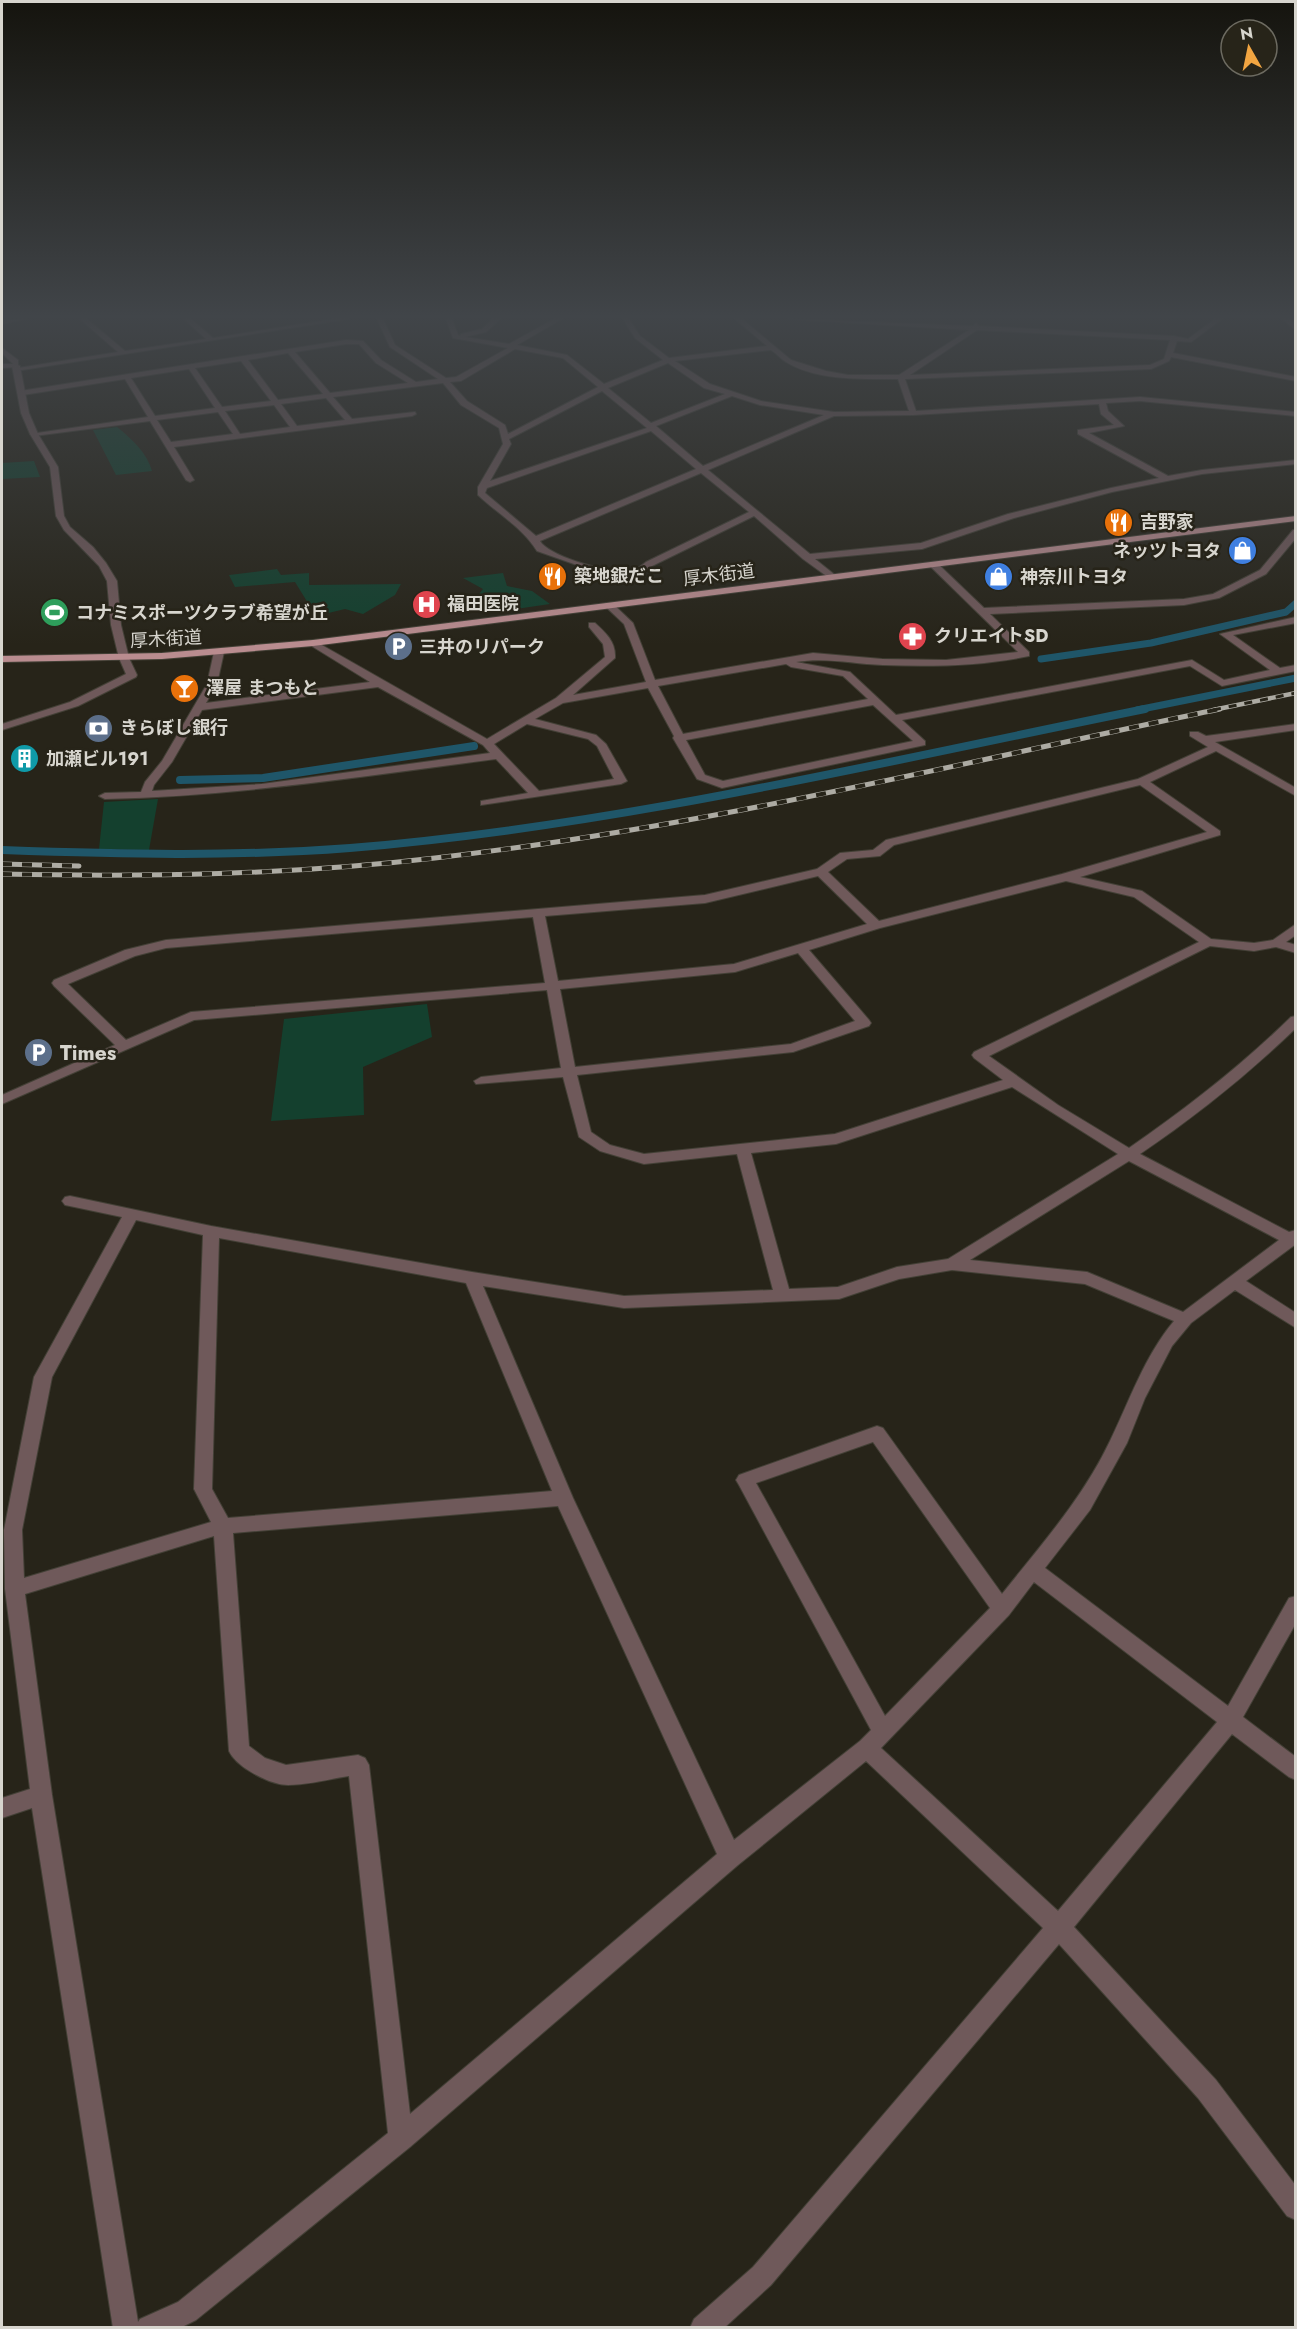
<svg xmlns="http://www.w3.org/2000/svg" width="1297" height="2329" font-family="Jost,'Noto Sans JP',sans-serif">
<style>
.green{fill:#14402e}
.lines{fill:none;stroke-linecap:round;stroke-linejoin:round}
.stream-far1{stroke:#1f5669;stroke-width:7}
.stream{stroke:#1f5669;stroke-width:8}
.minor-casing{stroke:#434036;stroke-width:2}
.tertiary-casing{stroke:#434036;stroke-width:2}
.primary-casing{stroke:#434036;stroke-width:2}
.minor{fill:#6f595a;fill-rule:evenodd}
.tertiary{fill:#6f595a;fill-rule:evenodd}
.primary{fill:#b98c8f;fill-rule:evenodd}
.rail-far1-casing{stroke:#adaba3;stroke-width:4.5}
.rail-casing{stroke:#adaba3;stroke-width:5}
.rail-far1{stroke:#272419;stroke-width:3;stroke-dasharray:8;stroke-linecap:butt}
.rail{stroke:#272419;stroke-width:4;stroke-dasharray:10;stroke-linecap:butt}
.labels{text-anchor:middle;dominant-baseline:central;stroke-width:5;stroke-linejoin:round;paint-order:stroke}
.far-poi-label{font-size:18px;font-weight:bold;fill:#d7d5ce;stroke:#272419;text-anchor:start}
.far-street-label{font-size:18px;fill:#d7d5ce;stroke:#272419}
.poi-label{font-size:21px;font-weight:bold;fill:#d7d5ce;stroke:#272419;text-anchor:start}
</style>
<rect width="100%" height="100%" fill="#272419"/>
<g class="green">
<path d="M117,427C132,439 147,453 152,471L116,475L93,430Z"/>
<polygon points="34,461 40,477 2,479 2,463"/>
<polygon points="277,569 281,575 309,573 309,585 401,584 395,595 363,614 345,609 316,616 295,582 235,587 229,575"/>
<polygon points="503,573 507,586 532,591 550,604 516,609 515,605 479,594 483,589 463,578"/>
<polygon points="158,799 149,850 99,849 104,802"/>
<polygon points="427,1004 432,1037 363,1067 364,1115 271,1121 284,1019"/>
</g>
<g class="lines">
<g class="stream-far1">
<polyline points="1041,659 1151,643 1286,612 1296,603"/>
<polyline points="1137,710 1296,678"/>
</g>
<g class="stream">
<polyline points="180,780 263,778 474,746"/>
<path d="M2,850C118,854 234,857 350,848C618,826 882,762 1145,709"/>
</g>
<defs>
<g id="minor">
<polygon points="26,319 2,324 2,320"/>
<polygon points="80,319 87,319 125,351 206,339 184,319 191,319 213,338 333,319 349,319 16,371 18,368 118,352"/>
<path d="M377,319H383L395,345L446,378L456,377L508,348L453,338L446,319H452L458,335L460,336L461,334L482,329L493,319H500L486,332L465,337L509,344L554,319H562L517,345L567,355L604,384L663,360L635,338L623,319H629L640,336L669,358L767,346L735,319H742L791,360L826,371L848,375H899L969,330L788,319L973,326L976,323L979,326L1174,336L1188,339L1215,319H1222L1191,342L1177,341L1173,353L1296,377V381L1171,357L1169,361L1151,369L905,379L916,411L1140,397L1296,412V416L1140,401L1106,403L1108,411L1124,426L1089,433L1168,476L1202,470L1296,460V464L1202,474L1112,492L1014,518L922,549L815,559L835,575L837,577L832,580L803,559L754,516L652,566L640,575L611,577L537,551C522,527 498,514 478,495V487L503,444L499,428L461,405L443,383L333,397L352,419L415,412L416,414L412,416L174,447L194,480L190,482L186,480L150,421L34,436L30,434L148,417L125,379L23,395L20,391L346,340L363,341L381,360L416,382L438,379L390,347ZM977,330L1170,340L1164,359L1150,365L910,375ZM346,344H359L376,363L408,383L330,393L295,352ZM515,349L563,358L598,387L508,434L505,425L467,401L450,382L461,381ZM771,350C776,353 781,359 786,362C817,381 863,379 898,379L909,411L834,412L761,401L710,384L675,361ZM288,353L323,394L278,400L248,360ZM241,361L271,401L222,407L195,368ZM668,363L704,388L725,394L651,423L608,388ZM189,369L215,408L155,416L131,378ZM602,391L647,428L490,481L511,444L509,439ZM732,396L760,405L824,415L703,466L656,426ZM326,398L345,420L297,426L281,404ZM1099,404L1101,414L1114,425L1078,430V434L1159,478L1111,488L1008,514L921,543L810,554L708,470L834,416L913,415ZM274,405L290,427L240,434L225,411ZM218,412L233,434L171,442L157,420ZM651,431L696,469L536,536L485,493L487,488ZM701,473L749,512L646,562C642,565 638,569 634,570C616,576 549,557 540,541Z"/>
<polygon points="1282,319 1289,319 1296,324 1296,330"/>
<polygon points="2,348 18,360 18,367 2,368 2,364 13,364 2,353"/>
<path d="M1293,530H1296V538L1266,574L1219,598L1184,605L990,614L1029,652V656C982,666 931,667 883,665C854,664 825,657 796,662L850,672L896,715L1192,660L1224,680L1270,670L1220,634L1296,617V623L1233,635L1280,668L1296,665V671L1222,686L1190,666L902,720L925,741V745L722,788L697,779L673,738L674,736L648,688L563,703L535,719L596,735L606,744L627,781L621,784L481,805V801L528,793L496,759C366,776 237,796 105,799L99,796L105,793L141,792L145,782L162,761L207,684L214,652L219,649L224,652L217,684L206,703L370,682L310,645L308,643L313,640L487,739L556,698L605,657L603,644L589,627V623H595C606,633 616,642 615,658L573,695L646,682L624,624L606,607V603H612L633,623L655,680L813,653L882,659L946,660L1018,652L931,567V563H937L984,608L1184,599L1213,594L1260,570ZM786,664L791,667L843,676L868,699L683,734L658,686ZM378,687L483,745L490,753L262,784L152,791L154,785L172,762L202,710ZM873,705L913,741L723,781L705,775L686,740ZM527,724L588,739L597,746L614,779L539,791L494,744Z"/>
<polygon points="124,655 129,658 137,675 136,677 78,706 2,730 2,724 70,702 126,674 119,658"/>
<path d="M1296,724V730L1215,742L1296,788V796L1216,751L1150,782L1220,831V835L1080,877L1142,891L1211,939L1254,943L1273,940L1296,924V935L1286,942L1296,945V953L1276,947L1254,951L1210,946L989,1056L1058,1105L1129,1148C1187,1108 1241,1066 1291,1017L1296,1016V1028C1247,1075 1196,1116 1140,1154L1289,1232L1296,1230V1244L1246,1281L1296,1313V1328L1235,1290L1191,1323L1172,1346L1145,1398L1127,1443L1090,1510L1045,1568L1228,1706L1289,1598L1296,1596V1623L1243,1717L1296,1757V1780L1289,1777L1232,1734L1074,1927L1216,2080L1296,2186V2220L1287,2216L1198,2098L1059,1944L771,2285L724,2328H690L694,2319L753,2267L1043,1928L866,1761L738,1865L410,2147L196,2320L180,2328H113L32,1808L2,1818V1798L30,1789L5,1589L4,1530L34,1377L122,1217L65,1205L62,1201L65,1197L70,1196L211,1226L472,1272L624,1296L773,1290L737,1154L644,1164L600,1151L579,1137L563,1077L476,1084L474,1081L481,1077L561,1068L547,990L194,1020L2,1104V1095L115,1045L54,986L52,983L54,980L125,950L166,940L705,895L817,869L840,853L873,850L886,840L1138,779L1208,747L1190,736V732H1198L1206,736ZM1140,785L1207,832L1062,874L879,921L828,872L847,859L880,856L894,845ZM818,876L867,924L734,964L558,981L545,916L705,903ZM1066,881L1134,897L1199,942L974,1052L972,1055L974,1058L1003,1080L835,1134L644,1154L610,1145L591,1132L577,1075L793,1052L869,1026L871,1023L869,1020L809,950L880,928ZM533,917L545,983L191,1012L126,1040L68,984L135,956L166,948ZM798,953L855,1021L791,1044L575,1067L560,989L735,972ZM1012,1087L1118,1154L948,1259L897,1267L838,1287L789,1289L751,1153L836,1144ZM1129,1161L1279,1240L1183,1312L1087,1272L970,1260ZM136,1220L203,1235L194,1489L211,1522L24,1578L22,1530L52,1377ZM219,1238L466,1283L552,1491L228,1518L212,1489ZM952,1270L1085,1284L1174,1321C1144,1357 1130,1400 1110,1441C1083,1498 1041,1545 1002,1594L883,1428L877,1426L739,1475L736,1480L739,1485L871,1730L860,1741L734,1840L573,1498L483,1286L624,1308L839,1299L899,1279ZM873,1442L990,1608L885,1716L756,1483ZM558,1506L717,1854L410,2114L369,1765L365,1758L358,1755L286,1765L265,1758L249,1746L233,1533ZM214,1536L229,1751C236,1767 270,1785 288,1785C308,1785 329,1779 349,1776L388,2133L178,2302L140,2319L138,2322L52,1795L25,1594ZM1034,1582L1217,1722L1058,1911L881,1748L1009,1615Z"/>
</g>
<polygon id="tertiary" points="16,364 20,366 29,413 38,434 58,467 64,516 70,527 93,547 106,563 117,581 121,625 129,658 128,660 119,658 111,625 107,581 99,566 64,530 56,516 50,467 30,434 21,413 12,366"/>
<polygon id="primary" points="1296,516 1296,521 313,646 162,659 2,662 2,656 162,653 313,640"/>
</defs>
<use href="#minor" class="minor-casing"/>
<use href="#tertiary" class="tertiary-casing"/>
<use href="#primary" class="primary-casing"/>
<use href="#minor" class="minor"/>
<use href="#tertiary" class="tertiary"/>
<use href="#primary" class="primary"/>
<defs>
<polyline id="rail-far1" points="1213,710 1296,693"/>
<g id="rail">
<polyline points="2,864 79,866"/>
<path d="M2,874C147,877 291,875 435,858C700,828 960,763 1220,709"/>
</g>
</defs>
<use href="#rail-far1" class="rail-far1-casing"/>
<use href="#rail" class="rail-casing"/>
<use href="#rail-far1" class="rail-far1"/>
<use href="#rail" class="rail"/>
</g>
<linearGradient id="sky" x2="0" y2="1"><stop stop-color="#15140e"/><stop offset="0.49" stop-color="#414549"/><stop offset="1" stop-color="#414549" stop-opacity="0"/></linearGradient>
<rect width="1297" height="645" fill="url(#sky)"/>
<defs>
<symbol id="restaurant-disc" viewBox="-11 -11 22 22"><circle r="9.5" fill="#e8710a" stroke="#272419"/><path d="M-5-6h1v4h1v-4h1v4h1v-4h1v5L-1.5 .5V6h-2V.5L-5-1ZM5-6V6H3V1.5H1.5Q1.5-4 5-6Z" fill="#fff"/></symbol>
<symbol id="shop-disc" viewBox="-11 -11 22 22"><circle r="9.5" fill="#3f7fe0" stroke="#272419"/><path d="M-5-2.5h2.3a2.7 3.5 0 0 1 5.4 0H5L5.5 6h-11ZM-1.5-2.5h3a1.5 2.3 0 0 0-3 0Z" fill="#fff"/></symbol>
<symbol id="hospital-disc" viewBox="-11 -11 22 22"><circle r="9.5" fill="#e0444e" stroke="#272419"/><path d="M-5-5h3v3.5h4V-5h3V5h-3V1.5h-4V5h-3Z" fill="#fff"/></symbol>
<symbol id="stadium-disc" viewBox="-11 -11 22 22"><circle r="9.5" fill="#2e9e5b" stroke="#272419"/><path d="M0-5a6.5 5 0 1 0 0 10a6.5 5 0 1 0 0-10ZM-3.5-1.8h7v3.6h-7Z" fill="#fff"/></symbol>
<symbol id="pharmacy-disc" viewBox="-11 -11 22 22"><circle r="9.5" fill="#e0444e" stroke="#272419"/><path d="M-2-6h4v4h4v4h-4v4h-4v-4h-4v-4h4Z" fill="#fff"/></symbol>
<symbol id="parking-disc" viewBox="-11 -11 22 22"><circle r="9.5" fill="#5c6f8a" stroke="#272419"/><path d="M-3.5-5.5H1a3.5 3.5 0 0 1 0 7H-1V5.5H-3.5ZM-1-3.4V-.6H.8a1.4 1.4 0 0 0 0-2.8Z" fill="#fff"/></symbol>
<symbol id="bar-disc" viewBox="-11 -11 22 22"><circle r="9.5" fill="#e8710a" stroke="#272419"/><path d="M-6-5H6L.8 .8V4.5H3.5V6h-7V4.5H-.8V.8Z" fill="#fff"/></symbol>
<symbol id="bank-disc" viewBox="-11 -11 22 22"><circle r="9.5" fill="#5c6f8a" stroke="#272419"/><path d="M-6-4H6V4H-6ZM0-2.3a2.3 2.3 0 1 0 0 4.6a2.3 2.3 0 1 0 0-4.6Z" fill="#fff"/></symbol>
<symbol id="building-disc" viewBox="-11 -11 22 22"><circle r="9.5" fill="#0f9aa8" stroke="#272419"/><path d="M-4-6H4V6H1V3H-1V6H-4ZM-2.5-4.3h1.7v1.8h-1.7ZM.8-4.3h1.7v1.8H.8ZM-2.5-1h1.7V.8h-1.7ZM.8-1h1.7V.8H.8Z" fill="#fff"/></symbol>
</defs>
<g fill-rule="evenodd">
<use href="#restaurant-disc" x="1102" y="506" width="33" height="33"/>
<use href="#shop-disc" x="1226" y="534" width="33" height="33"/>
<use href="#restaurant-disc" x="536" y="560" width="33" height="33"/>
<use href="#shop-disc" x="982" y="560" width="33" height="33"/>
<use href="#hospital-disc" x="410" y="588" width="33" height="33"/>
<use href="#stadium-disc" x="38" y="596" width="33" height="33"/>
<use href="#pharmacy-disc" x="896" y="620" width="33" height="33"/>
<use href="#parking-disc" x="382" y="630" width="33" height="33"/>
<use href="#bar-disc" x="168" y="672" width="33" height="33"/>
<use href="#bank-disc" x="82" y="712" width="33" height="33"/>
<use href="#building-disc" x="8" y="742" width="33" height="33"/>
<use href="#parking-disc" x="22" y="1036" width="33" height="33"/>
</g>
<g class="labels">
<g class="far-poi-label">
<text x="1140" y="522">吉野家</text>
<text x="1221" y="551" text-anchor="end">ネッツトヨタ</text>
<text x="574" y="576">築地銀だこ</text>
<text x="1020" y="577">神奈川トヨタ</text>
<text x="447" y="604">福田医院</text>
<text x="76" y="613">コナミスポーツクラブ希望が丘</text>
<text x="934" y="636">クリエイトSD</text>
<text x="419" y="647">三井のリパーク</text>
<text x="206" y="688">澤屋 まつもと</text>
<text x="120" y="728">きらぼし銀行</text>
<text x="46" y="759">加瀬ビル191</text>
</g>
<g class="far-street-label">
<text transform="translate(719 575) rotate(-7)">厚木街道</text>
<text transform="translate(166 639) rotate(-3)">厚木街道</text>
</g>
<g class="poi-label">
<text x="60" y="1053">Times</text>
</g>
</g>
<rect width="1297" height="2329" fill="none" stroke="#d7d5ce" stroke-width="6"/>
<g transform="translate(1249 48) rotate(351)"><circle r="28" fill="#272419" stroke="#6d6b61" stroke-width="1.5"/>
<path d="M0-4.5L10 22L0 15L-10 22Z" fill="#f2a541"/>
<text y="-9" font-size="16" font-weight="bold" text-anchor="middle" fill="#d7d5ce">N</text>
</g>
</svg>
